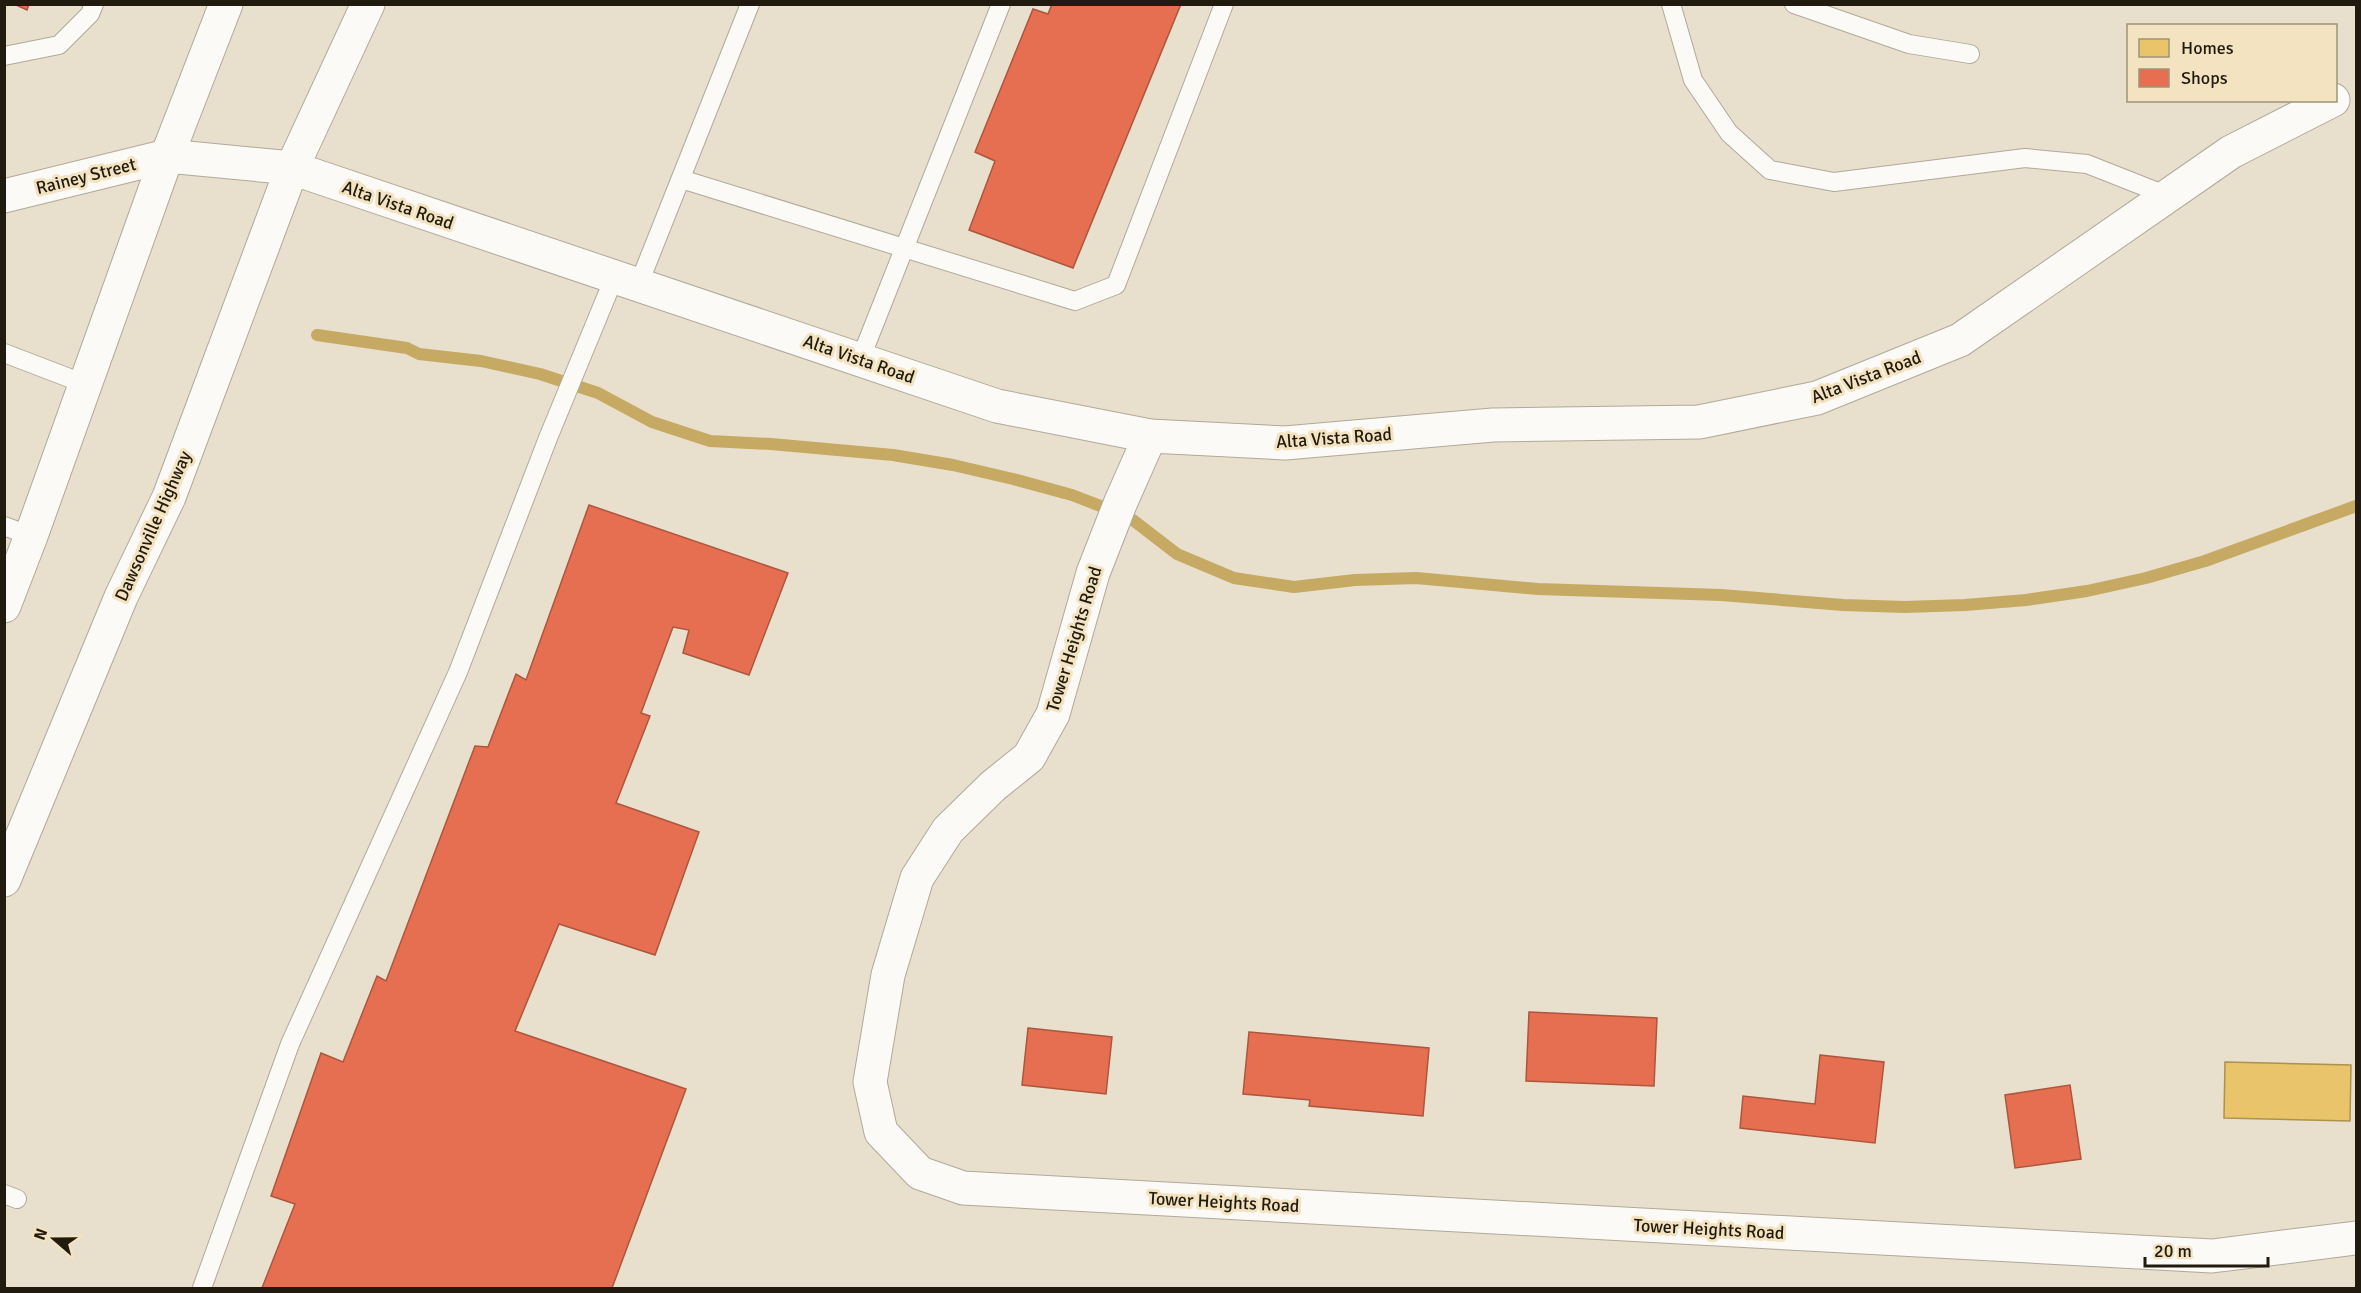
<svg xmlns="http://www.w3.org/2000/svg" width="2361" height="1293" font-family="Signika,sans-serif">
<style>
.homes{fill:#e9c46a;stroke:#ad914f;stroke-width:1.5}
.shops{fill:#e76f51;stroke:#ac563d;stroke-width:1.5}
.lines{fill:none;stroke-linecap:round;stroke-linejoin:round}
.stream{stroke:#c6a962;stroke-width:12}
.lane-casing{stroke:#b0a99a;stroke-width:20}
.street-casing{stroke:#b0a99a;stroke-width:35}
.secondary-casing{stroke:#b0a99a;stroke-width:35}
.primary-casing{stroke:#b0a99a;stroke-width:35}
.lane{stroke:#fcfaf7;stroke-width:18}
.street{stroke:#fcfaf7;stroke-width:33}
.secondary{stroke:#fcfaf7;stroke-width:33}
.primary{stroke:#fcfaf7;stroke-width:33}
.labels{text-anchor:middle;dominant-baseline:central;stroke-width:6;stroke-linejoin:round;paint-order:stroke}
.street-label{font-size:18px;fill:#211b0f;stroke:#f3e3c1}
</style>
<rect width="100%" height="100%" fill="#e8dfcc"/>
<polygon class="homes" points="2225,1062 2351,1065 2350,1121 2224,1118"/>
<g class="shops">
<polygon points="14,4 29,4 27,10"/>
<polygon points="1052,4 1181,4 1073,268 969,230 995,161 975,152 1033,9 1048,14"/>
<polygon points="589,505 788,573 749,675 683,653 689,630 673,627 641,713 650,716 616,803 699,832 655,955 559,924 515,1031 686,1089 612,1288 262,1288 295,1204 271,1196 321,1053 343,1062 377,976 386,981 475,746 488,747 516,674 526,680"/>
<polygon points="1529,1012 1657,1018 1654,1086 1526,1081"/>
<polygon points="1028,1028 1112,1037 1106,1094 1022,1085"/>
<polygon points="1249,1032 1429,1048 1423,1116 1309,1106 1310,1100 1243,1094"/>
<polygon points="1820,1055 1884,1062 1875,1143 1740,1128 1743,1096 1815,1104"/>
<polygon points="2070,1085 2081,1159 2015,1168 2005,1095"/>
</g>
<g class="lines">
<polyline class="stream" points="317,335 407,348 419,354 481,361 540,374 598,393 652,422 710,441 771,444 893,455 953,465 1013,479 1072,495 1129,517 1177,554 1234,578 1294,587 1355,580 1416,578 1538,589 1721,595 1843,605 1905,607 1965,605 2026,600 2087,591 2146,578 2205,561 2356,506"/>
<defs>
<g id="lane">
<polyline points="1671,4 1693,80 1729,133 1770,170 1834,182 2025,158 2087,164 2168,196"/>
<polyline points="1794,4 1909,44 1970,54"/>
<polyline points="4,56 59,45 90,14 94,4"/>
<polyline points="681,179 1075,301 1116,285 1224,4"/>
<polyline points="638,286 750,4"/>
<polyline points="4,353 85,384"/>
<polyline points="860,360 1001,4"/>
<polyline points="4,526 31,536"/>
<polyline points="4,1194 17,1199"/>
<polyline points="202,1288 290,1044 458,672 548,438 614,278"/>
</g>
<g id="street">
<polyline points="292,168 997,406 1150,436 1285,443 1493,425 1699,422 1817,398 1960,340 2231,152 2333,100"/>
<polyline points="1150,436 1120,504 1093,573 1053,714 1029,757 993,786 948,830 917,878 888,975 870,1082 881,1132 920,1173 963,1188 2212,1256 2356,1238"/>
</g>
<polyline id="secondary" points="4,196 167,156 292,168"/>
<g id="primary">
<polyline points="4,606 31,536 167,156 226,4"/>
<polyline points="4,880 121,597 169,497 292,168 368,4"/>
</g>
</defs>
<use href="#lane" class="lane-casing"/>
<use href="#street" class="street-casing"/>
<use href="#secondary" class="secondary-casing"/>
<use href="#primary" class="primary-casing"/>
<use href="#lane" class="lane"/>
<use href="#street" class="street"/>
<use href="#secondary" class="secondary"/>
<use href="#primary" class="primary"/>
</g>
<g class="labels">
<g class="street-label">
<text transform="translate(86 176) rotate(-14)">Rainey Street</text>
<text transform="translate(398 205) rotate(19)">Alta Vista Road</text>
<text transform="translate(859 359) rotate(19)">Alta Vista Road</text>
<text transform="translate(1866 377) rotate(-21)">Alta Vista Road</text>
<text transform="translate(1334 438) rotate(-4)">Alta Vista Road</text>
<text transform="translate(153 526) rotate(-66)">Dawsonville Highway</text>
<text transform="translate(1074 639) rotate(-73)">Tower Heights Road</text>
<text transform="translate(1224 1202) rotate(3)">Tower Heights Road</text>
<text transform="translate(1709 1229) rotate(3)">Tower Heights Road</text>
</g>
</g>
<rect width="2361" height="1293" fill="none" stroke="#211b0f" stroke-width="12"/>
<rect x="2127" y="24" width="210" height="78" fill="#f3e3c1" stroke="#9f937a" stroke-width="1.5"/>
<rect x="2139" y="39" width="30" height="18" fill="#e9c46a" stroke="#9f937a" stroke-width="1.5"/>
<text x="2181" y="54" font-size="18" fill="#211b0f">Homes</text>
<rect x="2139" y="69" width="30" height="18" fill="#e76f51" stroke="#9f937a" stroke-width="1.5"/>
<text x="2181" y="84" font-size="18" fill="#211b0f">Shops</text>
<g transform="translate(54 1239) rotate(290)" stroke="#f3e3c1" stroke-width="4.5" paint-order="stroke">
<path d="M0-4.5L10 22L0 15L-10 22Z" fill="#211b0f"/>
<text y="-9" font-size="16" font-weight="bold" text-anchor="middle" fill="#211b0f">N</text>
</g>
<path d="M2145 1257v9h123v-9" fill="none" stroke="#211b0f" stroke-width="3"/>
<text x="2154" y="1257" font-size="18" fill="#211b0f" stroke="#f3e3c1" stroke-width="4.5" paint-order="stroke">20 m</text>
</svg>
